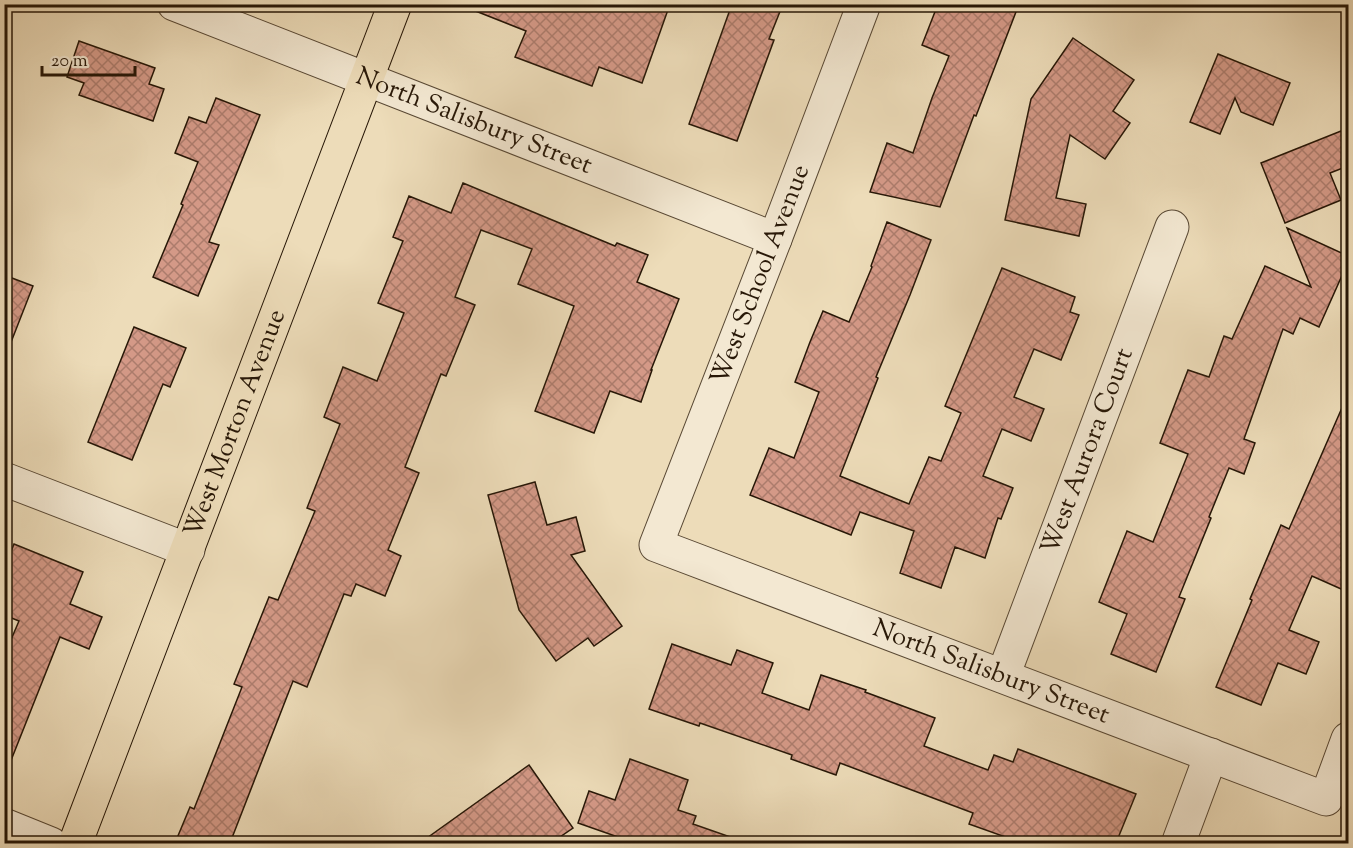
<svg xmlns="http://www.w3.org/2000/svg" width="1353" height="848" font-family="'Sorts Mill Goudy',serif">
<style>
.building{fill:url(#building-cross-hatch);stroke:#271707;stroke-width:1.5}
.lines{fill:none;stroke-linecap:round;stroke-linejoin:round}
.minor-casing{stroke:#584834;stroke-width:35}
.major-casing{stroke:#271707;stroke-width:35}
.minor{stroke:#f3e8d2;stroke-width:33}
.major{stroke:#eddcb9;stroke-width:33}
.labels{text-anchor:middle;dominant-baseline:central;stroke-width:6;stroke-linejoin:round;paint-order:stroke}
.street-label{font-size:26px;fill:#271707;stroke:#f3e8d2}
</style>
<defs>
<pattern id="building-cross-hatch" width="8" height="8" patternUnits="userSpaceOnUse" patternTransform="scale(1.5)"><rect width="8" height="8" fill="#d49987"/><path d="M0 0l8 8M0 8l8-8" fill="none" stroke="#ac7c6c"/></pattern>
</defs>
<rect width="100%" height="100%" fill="#eddcb9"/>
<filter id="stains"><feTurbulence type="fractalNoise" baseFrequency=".00333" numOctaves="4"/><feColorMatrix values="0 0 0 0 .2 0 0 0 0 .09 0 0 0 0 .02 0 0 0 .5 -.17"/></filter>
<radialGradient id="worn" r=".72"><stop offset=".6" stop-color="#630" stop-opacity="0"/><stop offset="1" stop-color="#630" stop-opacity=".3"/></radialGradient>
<g class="building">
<polygon points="464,4 670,4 642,83 599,67 592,86 515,57 526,31 463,6"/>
<polygon points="732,4 783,4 769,39 774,40 737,141 689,124"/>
<polygon points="938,4 1019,4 976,116 974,115 940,207 870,192 887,143 913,153 932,98 949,56 922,45"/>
<polygon points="1073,38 1134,80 1113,111 1130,123 1105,159 1070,135 1056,198 1086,204 1079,236 1005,220 1031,99"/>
<polygon points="79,41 155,68 149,84 164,89 153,121 79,95 84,83 67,77"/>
<polygon points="1218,54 1290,83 1273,125 1241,112 1235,98 1220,134 1190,122"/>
<polygon points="216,98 260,115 209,242 219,245 198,296 153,277 183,205 181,204 198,162 175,153 189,117 206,123"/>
<polygon points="1341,131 1348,149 1348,166 1330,173 1341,200 1285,223 1261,163"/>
<polygon points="463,183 615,246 617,243 648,255 637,282 679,299 651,370 652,370 641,402 610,391 594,433 535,411 574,306 518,284 532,249 481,230 455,297 475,305 446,376 441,374 405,467 419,473 388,550 401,556 385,596 356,584 351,596 344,594 307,687 293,681 230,843 175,843 190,807 194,809 242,687 234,684 269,597 278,600 315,511 307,508 340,424 324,417 343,367 377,381 404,313 378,303 403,241 393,237 409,196 451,213"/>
<polygon points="887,222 931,240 910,295 876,377 878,378 840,476 909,504 929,457 941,461 961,413 945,406 1002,268 1075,297 1070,312 1079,315 1061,360 1034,349 1014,397 1044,409 1031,441 1002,429 983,476 1013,488 1001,519 998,518 985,558 955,547 941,588 900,573 914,531 860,512 851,535 750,495 769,448 794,458 819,392 795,382 810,342 823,311 849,322 872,267 871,266"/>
<polygon points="1287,228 1348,256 1348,262 1319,327 1300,318 1293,334 1283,329 1244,439 1255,443 1244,474 1229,468 1209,517 1211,518 1179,597 1185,599 1156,672 1111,654 1127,614 1099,602 1127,531 1153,542 1188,454 1160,443 1188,370 1209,377 1224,336 1232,339 1265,266 1311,287"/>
<polygon points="4,275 33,286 6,355 4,354"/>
<polygon points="134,327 186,348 170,387 163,384 132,460 88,442"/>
<polygon points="1348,394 1348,592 1312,576 1289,630 1319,642 1306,674 1278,663 1261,705 1216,687 1252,600 1250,599 1281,525 1289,529"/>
<polygon points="535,482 547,525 576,517 585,551 571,555 622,626 594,646 588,638 556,661 519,610 488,495"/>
<polygon points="14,544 83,572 70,604 102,617 89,649 60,637 6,773 4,773 4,656 19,621 4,615 4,569"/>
<polygon points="672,644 731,665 737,650 773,663 762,693 809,710 821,675 866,690 865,692 935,718 924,746 988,770 994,755 1013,762 1018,749 1136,794 1116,843 1022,843 969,824 973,813 840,763 836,775 791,759 792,755 700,723 699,726 649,709"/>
<polygon points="630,759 688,780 678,810 696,816 693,824 739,840 739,843 635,843 578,823 589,791 615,800"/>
<polygon points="529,765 573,828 551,843 420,843"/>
</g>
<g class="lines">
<defs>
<g id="minor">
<path id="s1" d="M174,4L775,239"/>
<path id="s2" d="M864,4L775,239L656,545L1326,799L1348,739"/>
<polyline points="4,479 188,550"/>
<path id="s3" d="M1003,676L1172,227"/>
<polyline points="4,825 51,844"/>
<polyline points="1178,844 1211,755"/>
</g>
<g id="major">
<path id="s4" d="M75,844L395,4"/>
</g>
</defs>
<use href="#minor" class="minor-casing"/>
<use href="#major" class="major-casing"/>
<use href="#minor" class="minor"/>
<use href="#major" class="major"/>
</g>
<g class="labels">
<g class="street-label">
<text stroke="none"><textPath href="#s1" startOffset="322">North Salisbury Street</textPath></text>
<text transform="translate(761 275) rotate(-69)">West School Avenue</text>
<text stroke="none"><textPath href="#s4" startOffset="450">West Morton Avenue</textPath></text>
<text stroke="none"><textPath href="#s3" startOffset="240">West Aurora Court</textPath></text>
<text stroke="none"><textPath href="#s2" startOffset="938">North Salisbury Street</textPath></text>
</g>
</g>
<rect width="1353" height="848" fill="none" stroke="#eddcb9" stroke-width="24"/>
<rect x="6" y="6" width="1341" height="836" fill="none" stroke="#271707" stroke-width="3"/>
<rect x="12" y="12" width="1329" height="824" fill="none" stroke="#271707" stroke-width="1.5"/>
<path d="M42 66v9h93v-9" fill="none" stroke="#271707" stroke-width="3"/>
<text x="51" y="66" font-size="18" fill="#271707" stroke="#f3e8d2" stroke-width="4.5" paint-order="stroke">20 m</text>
<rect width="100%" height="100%" filter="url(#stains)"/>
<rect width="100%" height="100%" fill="url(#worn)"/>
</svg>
